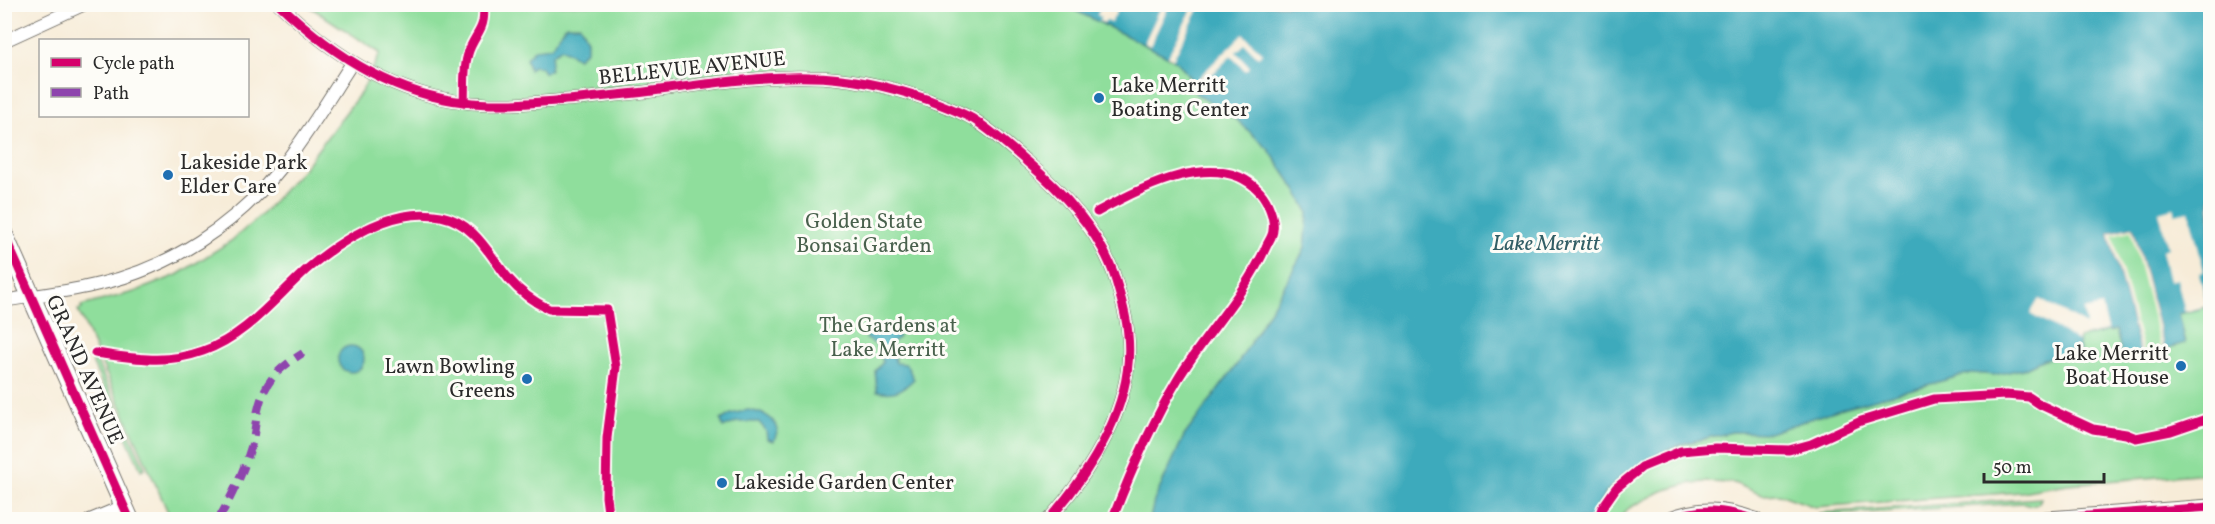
<svg xmlns="http://www.w3.org/2000/svg" width="2215" height="524" font-family="Vollkorn,serif">
<style>
.green{fill:#8fde9c;stroke:#5d8464;stroke-width:1.5}
.water{fill:#3daabc;stroke:#346a74;stroke-width:1.5}
.pier{fill:#f7ecd8}
.lines{fill:none;stroke-linecap:round;stroke-linejoin:round}
.minor-casing{stroke:#726f68;stroke-width:14}
.tertiary-casing{stroke:#726f68;stroke-width:17}
.secondary-casing{stroke:#726f68;stroke-width:20}
.minor{stroke:#fff;stroke-width:12}
.tertiary{stroke:#fff;stroke-width:15}
.secondary{stroke:#fff;stroke-width:18}
.quiet{stroke:#8e44ad;stroke-width:8;stroke-dasharray:15 8;stroke-linecap:butt}
.cycleway-casing{stroke:#fdfcf7;stroke-width:13}
.cycleway{stroke:#d6006c;stroke-width:9}
.poi-dot{fill:#1f6fb2;stroke:#fdfcf7;stroke-width:2}
.labels{text-anchor:middle;dominant-baseline:central;stroke-width:6;stroke-linejoin:round;paint-order:stroke}
.street-label{font-size:21px;fill:#2b2b2b;stroke:#fdfcf7}
.poi-label{font-size:21px;fill:#2b2b2b;stroke:#fdfcf7;text-anchor:start}
.park-label{font-size:21px;fill:#49614d;stroke:#fdfcf7}
.water-label{font-size:22px;font-style:italic;fill:#325e65;stroke:#fdfcf7}
</style>
<rect width="100%" height="100%" fill="#fdfcf7"/>
<filter id="ink" filterUnits="userSpaceOnUse"><feTurbulence type="fractalNoise" baseFrequency=".0167" numOctaves="2"/><feDisplacementMap in="SourceGraphic" scale="12" xChannelSelector="R" yChannelSelector="G"/><feConvolveMatrix kernelMatrix="1 2 1 2 8 2 1 2 1" color-interpolation-filters="sRGB"/></filter>
<filter id="wash" filterUnits="userSpaceOnUse"><feTurbulence type="fractalNoise" baseFrequency=".008" numOctaves="4" result="noise"/><feDisplacementMap in="SourceGraphic" scale="24" xChannelSelector="R" yChannelSelector="G"/><feGaussianBlur stdDeviation="1.35" result="paint"/><feColorMatrix in="noise" values="0 0 0 0 0 0 0 0 0 0 0 0 0 0 0 0 0 1.4 0 .05"/><feComposite in="paint" operator="in"/></filter>
<g filter="url(#wash)">
<rect width="100%" height="100%" fill="#f7ecd8"/>
<g class="green">
<polygon points="307,5 2210,5 2210,473 2068,484 2021,492 1815,507 1779,494 1762,495 1734,483 1706,482 1691,483 1662,491 1629,508 1617,520 171,519 78,310 82,309 81,306 134,292 177,275 231,241 261,215 303,169 362,91 380,53"/>
<polygon points="96,360 145,468 141,470 92,362"/>
<path d="M2041,498C2038,509 2030,504 2023,503L1819,516V513Z"/>
</g>
<g class="water">
<polygon points="1064,5 2210,5 2210,308 2210,306 2179,314 2186,343 2164,349 2133,227 2109,233 2141,355 2123,360 2116,330 2109,332 2108,331 2078,338 2080,351 2044,359 2023,369 1994,375 1971,373 1843,408 1769,433 1732,432 1683,444 1658,454 1623,475 1607,491 1596,509 1592,519 1150,519 1154,501 1184,436 1238,363 1282,290 1305,248 1308,212 1298,193 1269,150 1237,120 1195,93 1197,88 1182,67 1173,59"/>
<polygon points="566,25 580,25 587,40 587,50 578,58 561,48 552,55 550,70 544,73 541,67 533,66 529,70 526,58 535,49 551,47"/>
<path d="M890,325L899,337L890,344L896,363L906,364L914,379C902,391 894,395 877,391L875,371L883,362L876,344L866,339L871,330Z"/>
<circle cx="351" cy="359" r="13"/>
<path d="M748,410C762,413 772,415 778,429L774,441L767,439L766,431L759,422H737L723,428L721,420L731,414Z"/>
</g>
<g class="pier">
<polygon points="1102,5 1120,5 1111,23 1106,20 1104,23 1099,21 1101,17 1097,15"/>
<polygon points="1162,5 1169,5 1150,46 1144,43"/>
<polygon points="1194,5 1201,5 1173,59 1168,56"/>
<polygon points="1243,34 1262,53 1258,57 1245,44 1236,52 1250,67 1246,71 1231,56 1197,89 1192,84"/>
<polygon points="2173,208 2175,214 2189,211 2204,271 2199,273 2207,306 2185,312 2177,279 2169,281 2162,250 2168,248 2159,212"/>
<polygon points="2133,227 2164,349 2161,350 2131,231 2113,235 2144,354 2141,355 2109,233"/>
<polygon points="2039,299 2086,325 2084,310 2102,306 2108,330 2078,338 2078,341 2030,314"/>
</g>
</g>
<g filter="url(#ink)">
<g class="lines">
<defs>
<g id="minor">
<path d="M279,4C330,53 392,94 464,102C502,107 541,102 579,99C622,95 664,90 706,84C740,80 775,76 810,77C850,77 891,87 929,100C944,106 959,111 973,119C992,131 1009,146 1026,161C1063,192 1102,233 1116,281C1121,298 1127,317 1128,335C1135,402 1092,471 1048,520"/>
<polyline points="4,41 85,4"/>
<path d="M4,301C36,295 68,292 99,284C170,268 235,225 280,169C307,136 329,98 352,63"/>
<polyline points="90,520 124,506"/>
</g>
<g id="tertiary">
<path d="M1668,520C1699,507 1724,509 1755,520"/>
<polyline points="2035,520 2210,507"/>
</g>
<polyline id="secondary" points="4,235 130,520"/>
</defs>
<use href="#minor" class="minor-casing"/>
<use href="#tertiary" class="tertiary-casing"/>
<use href="#secondary" class="secondary-casing"/>
<use href="#minor" class="minor"/>
<use href="#tertiary" class="tertiary"/>
<use href="#secondary" class="secondary"/>
<path class="quiet" d="M218,520C232,496 243,473 251,447C255,435 255,422 258,410C265,380 278,369 303,353"/>
<defs>
<g id="cycleway">
<path d="M279,4C330,53 392,94 464,102C502,107 541,102 579,99C622,95 664,90 706,84C740,80 775,76 810,77C850,77 891,87 929,100C944,106 959,111 973,119C992,131 1009,146 1026,161C1063,192 1102,233 1116,281C1121,298 1127,317 1128,335C1135,402 1092,471 1048,520"/>
<path d="M464,102C465,87 463,69 468,54C474,33 487,31 483,4"/>
<path d="M1097,212C1140,188 1219,146 1260,192C1268,201 1275,219 1273,230C1273,236 1268,242 1266,247C1244,296 1205,334 1178,379C1151,424 1131,471 1112,520"/>
<polyline points="4,235 130,520"/>
<path d="M95,353C135,358 164,365 203,351C246,336 273,300 306,270C329,250 354,233 383,222C401,215 421,212 441,216C475,223 489,255 509,279C520,292 534,302 549,309L607,310L616,367L607,438L606,497L609,520"/>
<polyline points="1598,520 1602,508 1616,488 1642,467 1681,451 1715,448 1789,450 1811,444 1861,421 1934,399 2006,395 2029,397 2041,405 2093,429 2126,434 2136,438 2171,431 2206,419 2210,415"/>
<path d="M1668,520C1699,507 1724,509 1755,520"/>
<polyline points="2035,520 2210,507"/>
</g>
</defs>
<use href="#cycleway" class="cycleway-casing"/>
<use href="#cycleway" class="cycleway"/>
</g>
</g>
<g class="poi-dot">
<circle cx="1099" cy="98" r="6"/>
<circle cx="168" cy="175" r="6"/>
<circle cx="2181" cy="366" r="6"/>
<circle cx="527" cy="379" r="6"/>
<circle cx="722" cy="483" r="6"/>
</g>
<g class="labels">
<g class="street-label">
<text transform="translate(692 69) rotate(-6)">BELLEVUE AVENUE</text>
<text transform="translate(84 370) rotate(66)">GRAND AVENUE</text>
</g>
<g class="poi-label">
<text x="1111" y="86">Lake Merritt<tspan x="1111" dy="24">Boating Center</tspan></text>
<text x="180" y="163">Lakeside Park<tspan x="180" dy="24">Elder Care</tspan></text>
<text x="2169" y="354" text-anchor="end">Lake Merritt<tspan x="2169" dy="24">Boat House</tspan></text>
<text x="515" y="367" text-anchor="end">Lawn Bowling<tspan x="515" dy="24">Greens</tspan></text>
<text x="734" y="483">Lakeside Garden Center</text>
</g>
<g class="park-label">
<text x="864" y="222">Golden State<tspan x="864" dy="24">Bonsai Garden</tspan></text>
<text x="888" y="326">The Gardens at<tspan x="888" dy="24">Lake Merritt</tspan></text>
</g>
<g class="water-label">
<text x="1546" y="244">Lake Merritt</text>
</g>
</g>
<rect width="2215" height="524" fill="none" stroke="#fdfcf7" stroke-width="24"/>
<rect x="39" y="39" width="210" height="78" fill="#fdfcf7" stroke="#a9a8a5" stroke-width="1.5"/>
<rect x="51" y="58" width="30" height="9" fill="#d6006c" stroke="#a9a8a5" stroke-width="1.5"/>
<text x="93" y="69" font-size="18" fill="#2b2b2b">Cycle path</text>
<rect x="51" y="88" width="30" height="9" fill="#8e44ad" stroke="#a9a8a5" stroke-width="1.5"/>
<text x="93" y="99" font-size="18" fill="#2b2b2b">Path</text>
<path d="M1984 473v9h120v-9" fill="none" stroke="#2b2b2b" stroke-width="3"/>
<text x="1993" y="473" font-size="18" fill="#2b2b2b" stroke="#fdfcf7" stroke-width="4.5" paint-order="stroke">50 m</text>
</svg>
